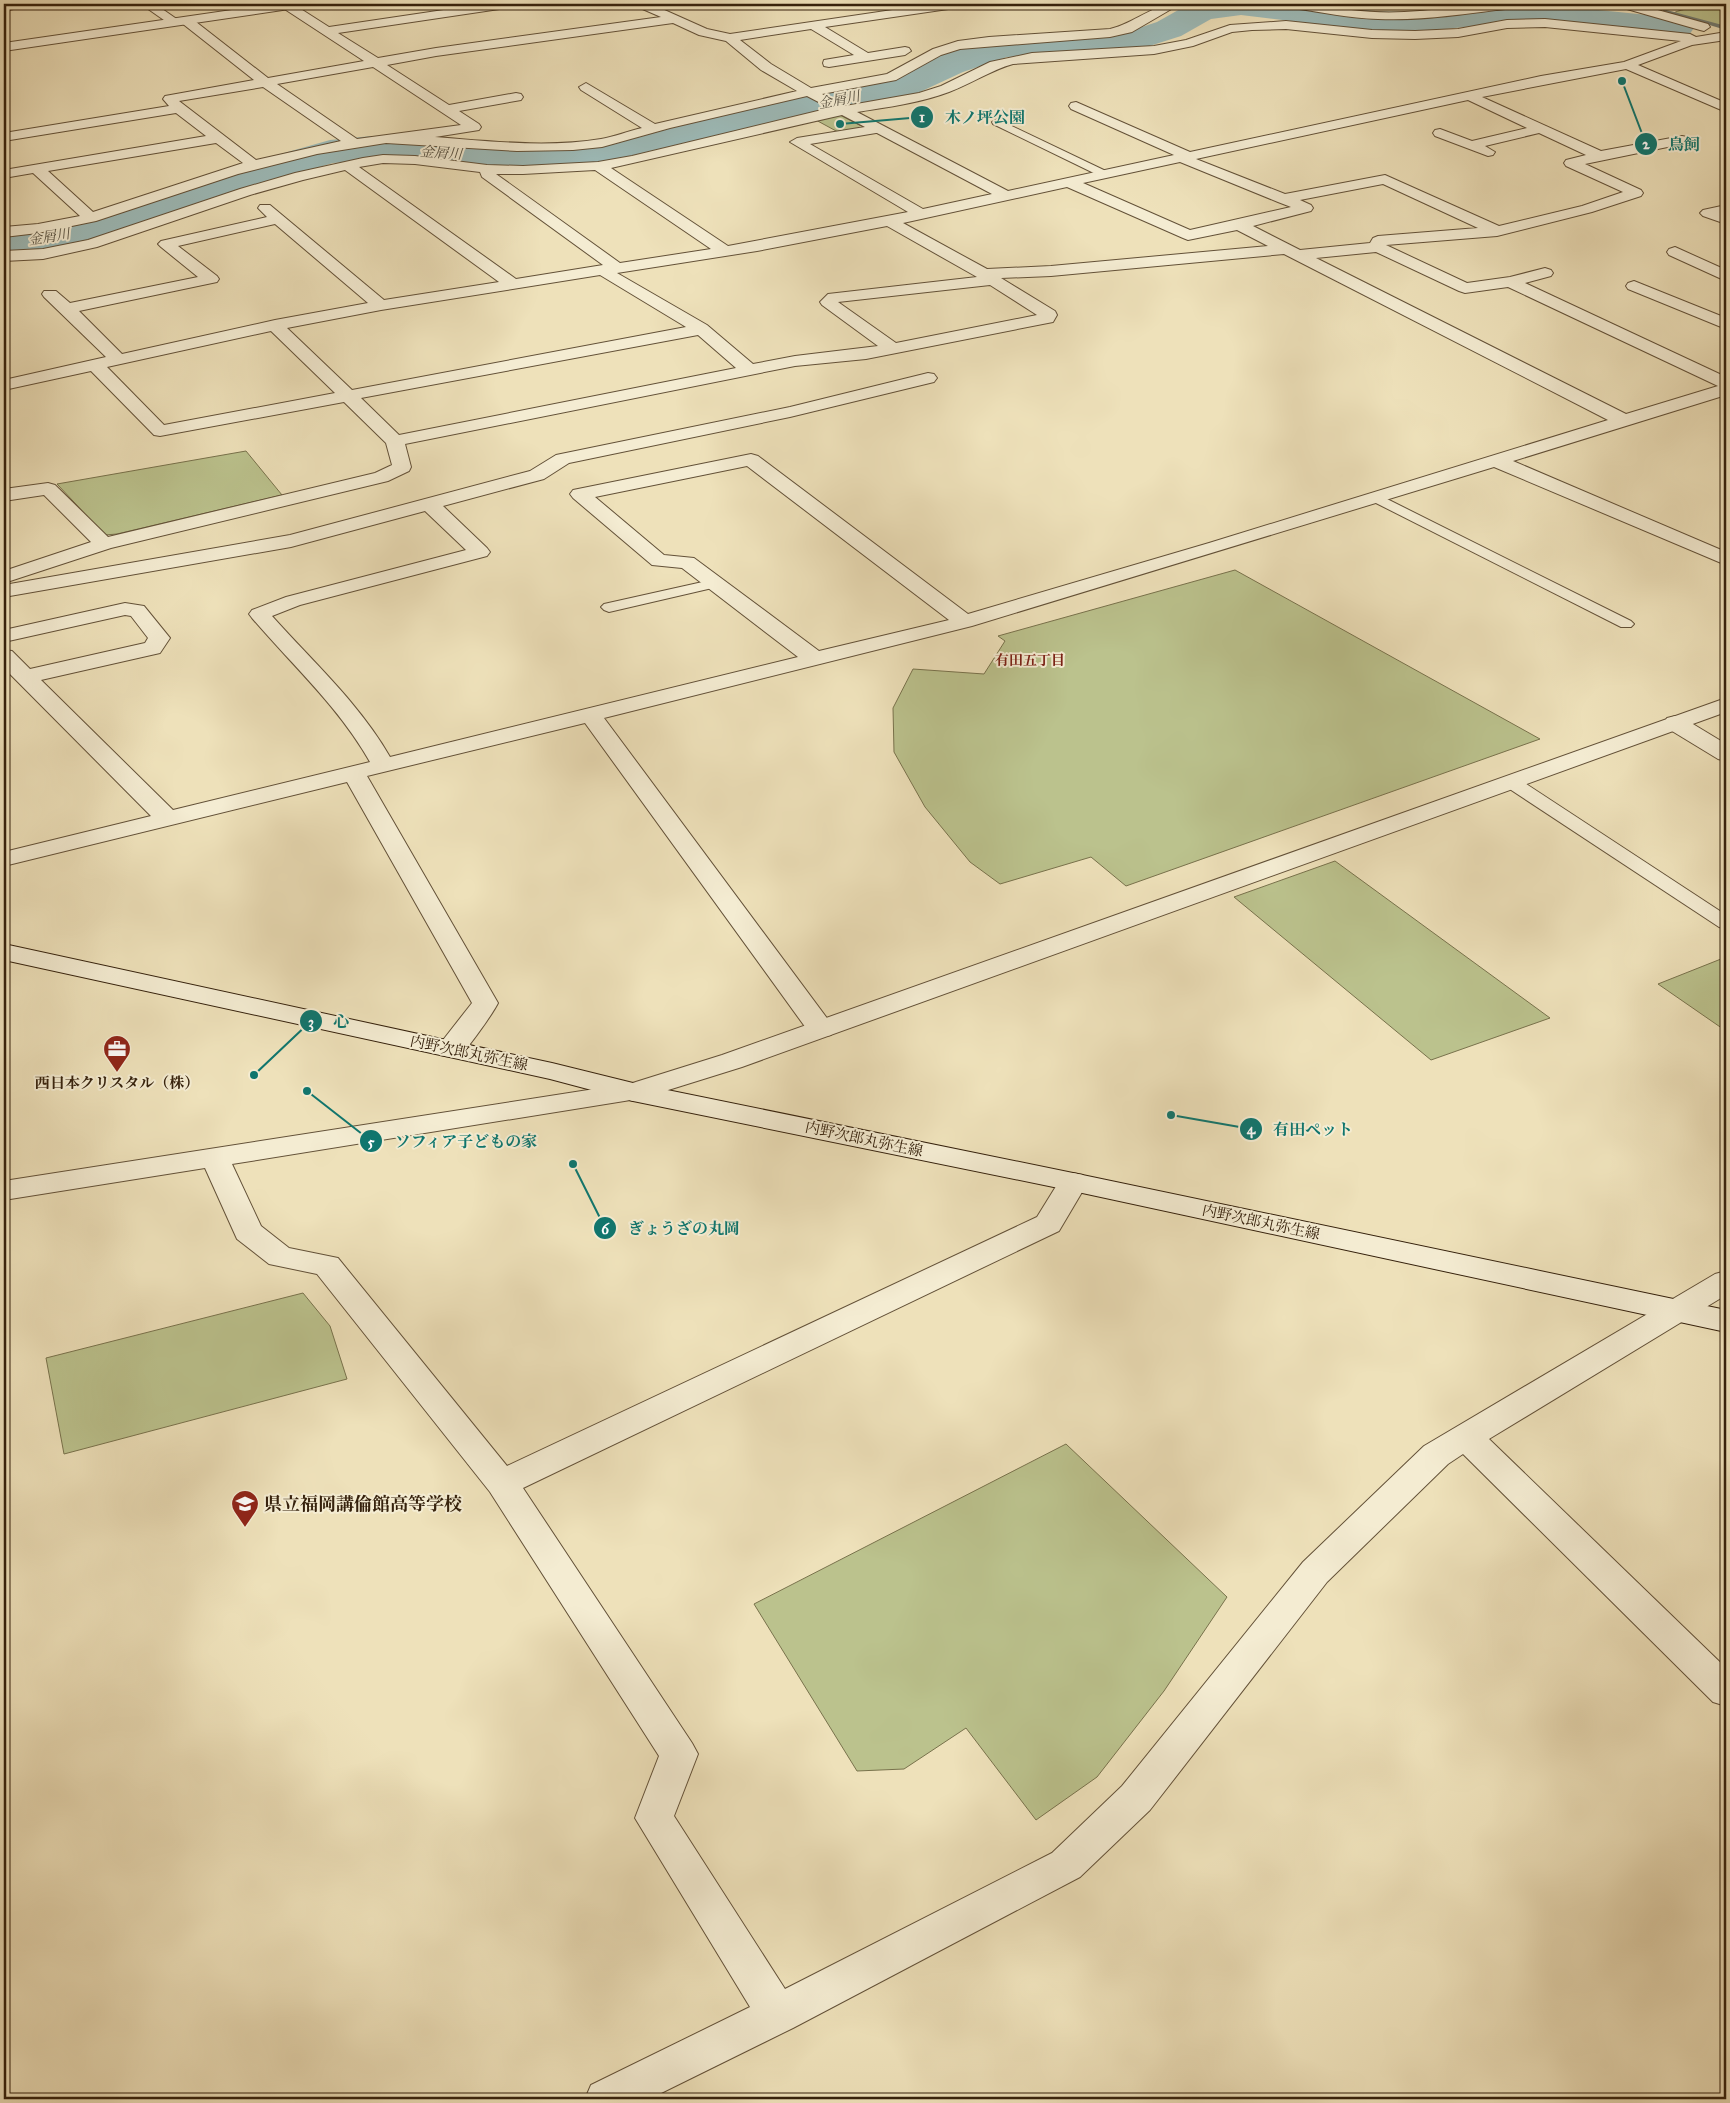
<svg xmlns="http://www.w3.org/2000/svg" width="1730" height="2103" font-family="'IM FELL Great Primer','Noto Serif JP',serif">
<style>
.green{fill:#bbc28d;stroke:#78724c}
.water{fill:#9dbbb9;stroke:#737d74}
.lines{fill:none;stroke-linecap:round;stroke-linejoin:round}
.stream{fill:#737d74;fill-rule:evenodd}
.river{fill:#9dbbb9;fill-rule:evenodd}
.service-casing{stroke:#635138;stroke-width:2}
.minor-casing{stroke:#635138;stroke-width:2}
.tertiary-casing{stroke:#635138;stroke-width:2}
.secondary-casing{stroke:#35210c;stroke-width:2}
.service{fill:#f4ecd2;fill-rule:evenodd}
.minor{fill:#f4ecd2;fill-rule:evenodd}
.tertiary{fill:#f4ecd2;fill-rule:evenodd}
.secondary{fill:#f4ecd2;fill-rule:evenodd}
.labels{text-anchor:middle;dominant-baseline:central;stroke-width:4;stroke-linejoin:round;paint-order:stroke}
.far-water-label{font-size:14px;font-style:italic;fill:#544f40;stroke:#f4ecd2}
.far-neighbourhood-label{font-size:14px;font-weight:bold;fill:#7a1f14;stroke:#f4ecd2}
.street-label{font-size:15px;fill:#35210c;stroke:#f4ecd2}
.poi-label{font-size:15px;font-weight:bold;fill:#35210c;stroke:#f4ecd2}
.near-poi-label{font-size:18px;font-weight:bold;fill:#35210c;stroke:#f4ecd2;text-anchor:start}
.leader{fill:none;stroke:#0f766e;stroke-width:2}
.callout-dot{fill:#0f766e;stroke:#f4ecd2;stroke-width:2}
.mark-label{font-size:15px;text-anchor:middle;font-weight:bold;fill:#fff}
.callout-label{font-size:16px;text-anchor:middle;font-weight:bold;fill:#0f766e;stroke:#f4ecd2;stroke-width:4;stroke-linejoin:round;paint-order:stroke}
</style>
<rect width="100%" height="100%" fill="#eee1ba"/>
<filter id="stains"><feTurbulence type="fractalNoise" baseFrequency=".004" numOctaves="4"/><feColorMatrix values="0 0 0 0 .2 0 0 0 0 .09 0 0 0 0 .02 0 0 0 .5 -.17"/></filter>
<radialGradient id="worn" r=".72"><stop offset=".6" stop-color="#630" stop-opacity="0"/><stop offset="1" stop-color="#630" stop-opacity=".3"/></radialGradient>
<g class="green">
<path d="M1700,4H1726V27L1672,14C1679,9 1689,10 1700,4Z"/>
<polygon points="840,115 865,128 838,132 814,119"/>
<polygon points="246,451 282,495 117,534 105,535 57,484"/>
<polygon points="1235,570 1540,739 1126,886 1091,857 1000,884 970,862 925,807 894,752 893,708 913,669 984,674 1005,641 998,636"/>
<polygon points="1335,861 1550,1018 1431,1060 1234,897"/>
<polygon points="1726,957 1726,1031 1658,984"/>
<polygon points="303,1293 330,1326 347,1379 64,1454 46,1358"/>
<polygon points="1066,1444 1227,1597 1164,1691 1097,1777 1036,1820 966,1728 904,1769 857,1771 754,1604"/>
</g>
<polygon class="water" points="1593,15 1665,23 1677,26 1684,34 1586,24"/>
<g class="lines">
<polygon class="stream" points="1663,9 1726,26 1726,30 1663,11"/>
<polygon class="river" points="1189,4 1315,4 1375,11 1417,12 1495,4 1540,4 1677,18 1689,21 1694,28 1689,35 1677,38 1540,24 1503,23 1417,32 1375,31 1241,15 1211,19 1181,36 1137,50 1007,57 963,72 907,98 736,131 605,166 535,171 372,160 333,163 227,195 108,237 76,246 61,250 4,256 4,230 58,224 199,177 330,140 372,136 535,147 604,142 732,109 884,81 937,56 1004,37 1133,30 1157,22"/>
<defs>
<g id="service">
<polygon points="997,119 1110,173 1111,175 1110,177 1102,177 993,124 992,122"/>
<polygon points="1375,493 1631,621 1634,624 1631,627 1621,627 1370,500 1368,497"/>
<polygon points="716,579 721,580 723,583 721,586 609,612 604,610 601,607 604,604"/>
<polygon points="1511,777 1517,778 1726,915 1726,929 1719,927 1505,786 1502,782 1505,778"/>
</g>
<g id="minor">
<polygon points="4,4 25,4 23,7 4,11"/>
<polygon points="141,4 155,4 181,22 179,25 171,25"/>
<path d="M282,4H293L329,27L484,4H512L506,8L338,33L378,58L436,48L661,17L638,7L636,4H651L707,29L730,34L933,4H961L955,8L825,27L868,53L905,47L909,48L911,51L905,55L829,67L824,66L823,63L824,60L854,55L811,29L740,40L771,64L811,88L887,74L933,49L958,41L989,37L1110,29C1134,24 1155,2 1180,4L1132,32L1110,37L960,49L941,55L896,80L822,94L845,106L919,93L941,86L990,62L1032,53L1154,46L1186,40L1230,25L1286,21L1372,30L1415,31L1458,29L1507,20L1545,19L1690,34L1696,37L1726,32V40L1692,45L1638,65L1726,103V112L1626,69L1482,97L1601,151L1682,136L1687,137L1689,140L1687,143L1585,164L1641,190L1643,193L1641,196L1592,212L1497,236L1386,245L1467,283L1510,277L1545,268L1551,270L1553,273L1551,276L1525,283L1726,377V395L1513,461L1726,552V565L1494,467L972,626L604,718L835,1029L831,1035L821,1037L811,1035L585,723L367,776L498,1003C493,1013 468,1049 460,1055C454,1059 446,1056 440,1055L436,1049L472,1003L347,782L4,866V852L151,816L4,668V650L12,651L30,669L145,643L148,638L131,616L125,615L4,642V630L125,603L144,606L170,638L160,653L41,680L173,810L370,762C339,707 292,665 252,618L249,614L252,610L286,597L466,550L425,511L291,547L4,597V585L290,535L530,471L556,455L790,407L928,373L934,374L937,378L934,382L790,417L569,463L544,479L443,506L487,548L490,552L487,556L300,605L272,616C313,662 359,703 390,757L798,657L682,568L652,565L573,498L570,494L573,490L751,454L758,456L968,614L1209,543L1608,420L1284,254L1051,276L1001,278L1055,311L1057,315L1053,322L866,359L795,366L405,444L411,467L409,471L388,481L111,548L4,583V571L91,542L44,495L4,501V489L48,483L55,485L108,537L375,473L392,465L386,443L344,402L160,436L154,435L91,371L4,390V380L106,357L44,297L42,294L44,291H56L70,303L198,277L161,247L158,244L161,241L267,217L258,208L260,205H270L384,300L499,282L345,170L303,180L250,195L97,247L43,259L4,261V251L43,249L88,240L240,189L295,173L363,158L383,155L415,156L487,165L523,166L598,162L632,156L830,108L807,96L670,128L602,147L573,150L517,151L386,143L317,154L238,174L96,221L38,233L4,237V227L38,224L80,216L33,173L4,178V170L206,136L176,113L4,141V133L169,106L163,99L165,96L254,80L183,24L181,21L183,18H191L268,78L364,61L283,8ZM673,23L699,35L726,41L761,70L797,91L655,124L586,83L579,87L581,90L642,128C628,131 614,137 601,139C546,148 489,141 435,137L479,130L481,127L479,124L459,111L521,100L523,97L521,94L516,93L449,105L387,65L436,56ZM1545,27L1681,41L1624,62L1541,76L1190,152L1076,102L1071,103L1069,106L1071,109L1174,155L1008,191L857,112C888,107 920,103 949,92C971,84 991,70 1013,64L1154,54L1193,46L1232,32L1252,30L1286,29L1372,38L1415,39L1458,37L1507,28ZM373,67L461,125L357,139L277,84ZM263,87L341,141L256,160L179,101ZM1468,100L1527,128L1472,141L1440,129L1435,130L1433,133L1435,136L1488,156L1493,155L1495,152L1485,146L1539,133L1586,155L1566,160L1564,163L1566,166L1623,192L1582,206L1499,226L1385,175L1285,194L1196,159ZM842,115L865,127L797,138L790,142L908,212L728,246L611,168ZM876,133H877L992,194L923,209L810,144ZM216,143L243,163L93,212L48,171ZM1180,162L1278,202L1291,207L1190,230L1083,183ZM383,163L415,164L480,172L482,177L603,265L516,279L359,167ZM595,170L711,249L620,263L496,174H523ZM1383,184L1478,228L1378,236L1373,238L1370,243L1300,250L1253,226L1311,211L1313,208L1311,205L1300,200ZM1067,187L1183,238L1188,240L1237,230L1268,246L1051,266L987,269L903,223ZM275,224L368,303L275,320L122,354L79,311L217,282L219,279L217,276L178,246ZM887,226L977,277L828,294L820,302L822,305L878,346L795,356L753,364L707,325L617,273L757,251ZM1376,252L1459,291L1465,293L1508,287L1718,386L1626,414L1316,258ZM600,275L686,327L352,390L287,328L381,310ZM990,285L1037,315L896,343L838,302ZM271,331L335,393L164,425L107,367ZM698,335L736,368L399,435L361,398ZM747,466L949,620L819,651L694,558L664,555L595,497Z"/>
<path d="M1287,4C1309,3 1330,7 1351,10C1374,13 1397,13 1420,11C1442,10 1494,0 1511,5L1505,9C1463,14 1420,21 1378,19C1349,18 1321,12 1293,8Z"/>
<polygon points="1618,4 1636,4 1708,24 1710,27 1704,31 1700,30 1620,7"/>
<polygon points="1726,205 1726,213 1724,214 1726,215 1726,224 1703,216 1700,213 1703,210"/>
<polygon points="1675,247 1726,270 1726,281 1669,255 1667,252 1669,249"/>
<polygon points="1634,281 1726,318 1726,329 1628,289 1626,286 1628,283"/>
<polygon points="1675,716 1683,718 1726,744 1726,761 1718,759 1667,728 1664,723 1667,718"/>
<polygon points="633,1083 643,1086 647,1092 643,1098 232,1164 261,1226 289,1248 338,1258 507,1466 1037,1217 1063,1175 1073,1173 1083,1175 1088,1182 1059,1231 523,1488 692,1743 698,1754 674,1816 785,1989 1052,1853 1122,1786 1303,1562 1424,1446 1715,1274 1726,1271 1726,1295 1489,1439 1726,1668 1726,1706 1713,1702 1463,1454 1448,1464 1327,1582 1150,1810 1080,1877 793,2028 649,2099 585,2099 591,2085 750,2007 635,1818 659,1756 490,1492 317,1274 269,1264 237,1239 205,1168 4,1200 4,1181"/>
</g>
<g id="tertiary">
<polygon points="273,4 302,4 296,8 4,51 4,43"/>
<polygon points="1726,698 1726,712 742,1067 633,1101 623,1098 619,1092 623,1086 722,1055"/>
</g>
<polygon id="secondary" points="4,944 552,1063 633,1083 1073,1173 1726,1310 1726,1332 1073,1191 633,1101 550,1079 4,960"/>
</defs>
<use href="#service" class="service-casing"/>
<use href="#minor" class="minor-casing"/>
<use href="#tertiary" class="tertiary-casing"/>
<use href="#secondary" class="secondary-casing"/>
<use href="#service" class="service"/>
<use href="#minor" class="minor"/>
<use href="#tertiary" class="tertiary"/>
<use href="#secondary" class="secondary"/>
</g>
<defs>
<symbol id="office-pin" viewBox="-11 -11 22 30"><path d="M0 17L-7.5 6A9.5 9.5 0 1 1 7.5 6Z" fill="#8f2418" stroke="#f4ecd2"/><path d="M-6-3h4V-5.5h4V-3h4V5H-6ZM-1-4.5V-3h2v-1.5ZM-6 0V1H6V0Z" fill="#fff"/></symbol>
<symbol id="school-pin" viewBox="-11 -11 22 30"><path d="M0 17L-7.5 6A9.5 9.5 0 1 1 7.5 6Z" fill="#8f2418" stroke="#f4ecd2"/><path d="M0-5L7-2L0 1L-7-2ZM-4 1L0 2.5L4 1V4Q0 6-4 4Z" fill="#fff"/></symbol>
</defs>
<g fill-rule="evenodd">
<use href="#office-pin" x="101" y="1033" width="32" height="43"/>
<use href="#school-pin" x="229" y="1488" width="32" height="43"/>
</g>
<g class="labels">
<g class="far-water-label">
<text transform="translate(839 100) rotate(-11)">金屑川</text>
<text transform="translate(441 153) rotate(4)">金屑川</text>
<text transform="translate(49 237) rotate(-9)">金屑川</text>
</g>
<g class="far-neighbourhood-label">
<text x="1030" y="660">有田五丁目</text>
</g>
<g class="street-label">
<text transform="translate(469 1053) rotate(12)">内野次郎丸弥生線</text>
<text transform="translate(864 1139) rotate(12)">内野次郎丸弥生線</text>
<text transform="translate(1261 1222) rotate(12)">内野次郎丸弥生線</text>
</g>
<g class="poi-label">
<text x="117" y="1083">西日本クリスタル（株）</text>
</g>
<g class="near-poi-label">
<text x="264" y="1504">県立福岡講倫館高等学校</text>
</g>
</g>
<path class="leader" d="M840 124L922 117M1622 81L1646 144M254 1075L311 1021M1171 1115L1251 1129M307 1091L371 1141M573 1164L605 1228"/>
<g class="callout-dot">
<circle cx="840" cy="124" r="5"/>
<circle cx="1622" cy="81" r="5"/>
<circle cx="254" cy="1075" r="5"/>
<circle cx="1171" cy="1115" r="5"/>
<circle cx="307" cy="1091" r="5"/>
<circle cx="573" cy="1164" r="5"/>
<circle cx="922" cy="117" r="12"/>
<circle cx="1646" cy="144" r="12"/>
<circle cx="311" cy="1021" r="12"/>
<circle cx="1251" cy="1129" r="12"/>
<circle cx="371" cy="1141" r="12"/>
<circle cx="605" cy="1228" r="12"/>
</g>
<g class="mark-label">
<text x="922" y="122">1</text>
<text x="1646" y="149">2</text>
<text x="311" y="1027">3</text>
<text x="1251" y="1134">4</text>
<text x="371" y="1147">5</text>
<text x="605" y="1234">6</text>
</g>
<g class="callout-label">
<text x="985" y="123">木ノ坪公園</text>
<text x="1684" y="150">鳥飼</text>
<text x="341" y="1027">心</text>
<text x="1313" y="1135">有田ペット</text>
<text x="466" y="1147">ソフィア子どもの家</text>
<text x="684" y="1234">ぎょうざの丸岡</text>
</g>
<rect width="1730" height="2103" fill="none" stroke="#eee1ba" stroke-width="20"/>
<rect x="5" y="5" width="1720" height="2093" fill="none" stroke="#35210c" stroke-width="2.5"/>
<rect x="10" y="10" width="1710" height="2083" fill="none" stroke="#35210c"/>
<rect width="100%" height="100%" filter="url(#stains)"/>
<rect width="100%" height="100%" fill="url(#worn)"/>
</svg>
